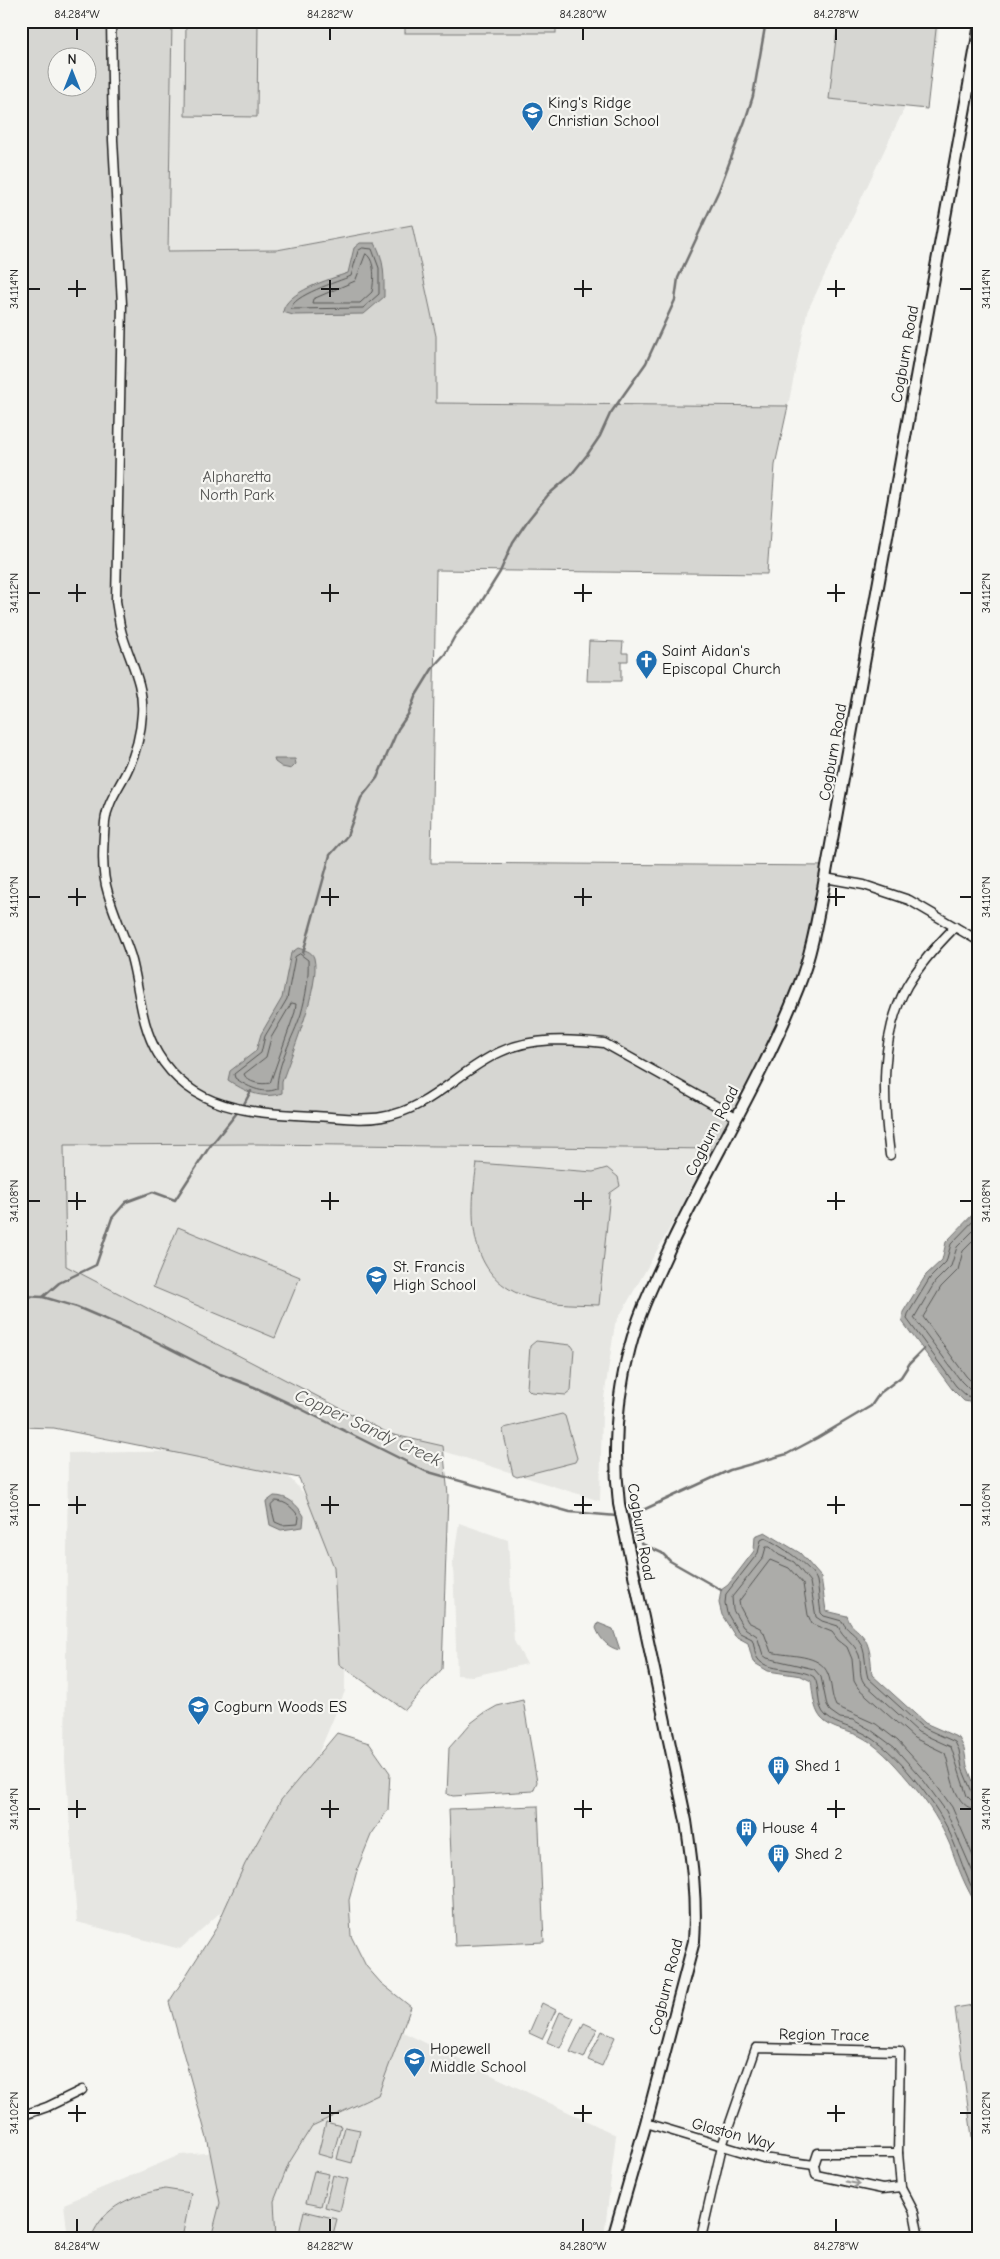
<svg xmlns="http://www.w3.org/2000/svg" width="1000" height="2259" font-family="'Comic Neue',sans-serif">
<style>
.built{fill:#e6e6e2}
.green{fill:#d6d6d2;stroke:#797977;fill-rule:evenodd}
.water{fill:#acaca9;stroke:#727271}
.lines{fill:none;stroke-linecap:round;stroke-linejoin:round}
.shore{stroke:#565654;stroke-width:1}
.stream{stroke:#727271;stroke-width:2.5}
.minor-casing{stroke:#1c1c1c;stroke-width:11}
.tertiary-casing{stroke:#1c1c1c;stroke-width:14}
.minor{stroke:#f6f6f2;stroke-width:8}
.tertiary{stroke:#f6f6f2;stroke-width:10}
.oneway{stroke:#949492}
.ticks{fill:none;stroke:#1c1c1c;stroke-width:2}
.labels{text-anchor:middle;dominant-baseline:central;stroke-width:4.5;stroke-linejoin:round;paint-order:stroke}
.poi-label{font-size:16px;fill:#1c1c1c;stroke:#f6f6f2;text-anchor:start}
.street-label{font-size:16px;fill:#1c1c1c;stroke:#f6f6f2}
.park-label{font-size:16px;fill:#545453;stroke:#f6f6f2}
.water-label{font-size:18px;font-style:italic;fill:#565654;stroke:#f6f6f2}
.neatline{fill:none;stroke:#1c1c1c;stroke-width:2}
.ticks-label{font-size:12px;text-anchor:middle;fill:#1c1c1c}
</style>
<rect width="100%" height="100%" fill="#f6f6f2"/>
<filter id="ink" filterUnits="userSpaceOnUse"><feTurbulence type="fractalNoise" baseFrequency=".02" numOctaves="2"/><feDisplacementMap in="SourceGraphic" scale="10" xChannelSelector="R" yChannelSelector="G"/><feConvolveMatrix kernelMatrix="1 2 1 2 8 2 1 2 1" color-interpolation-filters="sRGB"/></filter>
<g filter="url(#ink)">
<g class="built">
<polygon points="172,21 939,21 938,38 807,312 788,406 436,403 436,336 412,225 277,250 168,251"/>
<polygon points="64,1144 256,1144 715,1149 615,1324 602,1412 600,1501 387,1433 66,1266"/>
<polygon points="264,1450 346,1539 345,1691 271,1866 180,1949 77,1922 65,1761 68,1453"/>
<polygon points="459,1523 508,1540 514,1641 527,1664 473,1676 457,1675 453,1563"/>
<polygon points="376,2019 616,2135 604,2238 68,2238 64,2204 180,2155 277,2147"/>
</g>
<g class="green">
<path d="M21,21H172L168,251L277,250L412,225L436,336V403L788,406L775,465L767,574L436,570L431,863L832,866L796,979L755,1082L715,1149L256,1144L64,1145L66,1266L390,1434L443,1446L448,1495L442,1669L405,1710L339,1664L334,1567L299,1478L54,1428L21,1427ZM58,58H88V88H58Z"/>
<polygon points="186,21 258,21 257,117 185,116"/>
<rect x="405" y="21" width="151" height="12"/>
<polygon points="838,21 937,21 927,109 829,99"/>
<polygon points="589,641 623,642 622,653 628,653 628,661 621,661 621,681 587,681"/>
<path d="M477,1163L593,1172L607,1168L618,1177L620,1186L610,1193L599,1305C573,1304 544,1305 519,1294C466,1271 470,1211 477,1163Z"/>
<polygon points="178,1227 300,1277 275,1338 153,1287"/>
<polygon points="536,1341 571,1345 574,1349 571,1391 566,1395 531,1392 527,1388 530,1346"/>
<polygon points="562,1414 565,1416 577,1458 575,1462 517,1477 513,1475 503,1431 504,1428"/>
<polygon points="523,1700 537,1782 533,1791 453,1796 447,1794 449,1748 471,1723 483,1714 497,1706"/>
<polygon points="337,1733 369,1743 390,1773 388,1810 371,1835 358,1867 349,1900 351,1936 366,1966 381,1983 411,2007 378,2095 312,2126 289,2163 274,2201 276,2238 211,2238 220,2203 208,2142 169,2002 215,1930 245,1864 281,1800"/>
<polygon points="538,1806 544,1942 455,1946 449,1809"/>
<polygon points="542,2003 556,2010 542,2039 529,2033"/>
<polygon points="979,2004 979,2190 955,2008"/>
<polygon points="560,2012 574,2018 560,2048 547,2042"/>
<polygon points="584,2023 597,2029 584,2058 570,2052"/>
<polygon points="602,2031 615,2037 602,2066 588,2060"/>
<polygon points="326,2122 341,2126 332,2158 318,2154"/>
<polygon points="345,2127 360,2130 352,2163 337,2159"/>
<polygon points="314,2171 329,2174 321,2206 306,2203"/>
<polygon points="333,2175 348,2179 340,2211 325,2207"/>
<path d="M165,2189L191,2193L182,2238H91C104,2205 133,2195 165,2189Z"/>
<polygon points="304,2211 337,2219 332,2238 298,2238"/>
</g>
<g class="water">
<path d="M360,243H375C385,261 384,277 384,297L364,314L293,315L283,312C285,292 330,279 348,273L354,248Z"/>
<polygon points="274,759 295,759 296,764 291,769 282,767 275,762"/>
<path d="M298,948C304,950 312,951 314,958C321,985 291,1055 282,1082V1093C262,1100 244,1091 228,1080L230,1071L256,1051L261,1034L282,998L291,953Z"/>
<polygon points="979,1208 979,1404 964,1401 952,1389 902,1321 903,1312 926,1275 942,1260 946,1242"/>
<path d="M274,1496C288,1496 297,1504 304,1516L303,1527L281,1530L270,1525L266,1502Z"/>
<path d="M765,1532L800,1553L821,1577L826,1611L847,1616C851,1628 854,1626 861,1634C871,1644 871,1662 872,1675L925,1723L959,1738L964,1748L967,1766L979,1797V1908C965,1888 958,1867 950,1845C941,1824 929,1804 914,1787C899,1769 884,1751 865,1739C851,1730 832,1731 821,1718C813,1708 813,1693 811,1681L801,1676L768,1671L753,1662L748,1643L735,1636L722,1615L719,1603L721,1590L728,1585L754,1551L755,1536Z"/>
<path d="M598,1623L613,1629L620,1650C608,1648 600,1639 596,1628Z"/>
</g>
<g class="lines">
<g class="shore">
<path d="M363,248L372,249L379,268V294L363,308L291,309C292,295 338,282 351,276L358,251Z"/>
<path d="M366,254C376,261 374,281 372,292L360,303H312L313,299L355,281Z"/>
<path d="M300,954L308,960C309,978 306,996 301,1014C293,1038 277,1063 277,1089C263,1095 246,1086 235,1078L234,1074L261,1053L265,1036L287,999L295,957Z"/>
<path d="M292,1003L296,1004L295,1012L270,1083C262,1085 247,1083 244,1074L266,1057L271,1038Z"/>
<polyline points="979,1215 951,1244 946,1262 930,1278 908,1314 907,1319 956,1386 967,1396 979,1398"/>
<polyline points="979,1225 957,1247 951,1266 935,1282 914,1318 961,1381 970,1390 979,1392"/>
<polyline points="979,1235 963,1251 958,1270 941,1287 923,1317 966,1376 973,1383 979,1384"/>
<path d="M276,1501C286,1501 294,1509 299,1517L298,1524L282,1525L275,1522L271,1506Z"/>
<path d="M979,1796L972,1792L962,1768L959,1750L955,1742L922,1727L868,1678C864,1665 867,1651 858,1639C852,1631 848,1632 842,1621L824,1616L821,1613C819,1602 819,1591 817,1581C813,1567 778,1544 765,1538L761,1540L758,1553L726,1594L725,1603L727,1613L738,1632L752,1639C755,1645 754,1654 758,1659C766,1672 800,1667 814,1677C821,1688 815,1706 826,1716C837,1726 854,1727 867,1735C887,1747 904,1766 919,1785C933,1803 946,1822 954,1843C962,1862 967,1882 979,1899"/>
<path d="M979,1802L972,1801L967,1796L951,1747L918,1732L864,1683C858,1674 862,1664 859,1655C854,1642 843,1638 838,1626L822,1621L816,1617L810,1582L794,1562L779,1555L770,1547H766L763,1558L732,1597L733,1610L743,1627L757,1636L763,1655L767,1658L814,1669L821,1677L827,1706L830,1711L840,1718L853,1720L871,1730L894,1747L924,1781L946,1811L979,1886"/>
<path d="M979,1810C952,1809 952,1772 945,1753L914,1738L858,1688L854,1681L852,1659L847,1647L838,1640L832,1632L812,1624L808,1615L803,1584L789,1568L770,1560L739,1601L740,1607L748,1622L760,1628L764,1633L771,1652C789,1657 820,1653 828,1674C832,1684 831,1696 836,1706L876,1724L898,1741L929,1775L952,1807L979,1870"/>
</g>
<g class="stream">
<polyline points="303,953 330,855 347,836 361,798 377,778 398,729 409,713 415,697 434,666 445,654 455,636 475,612 500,572 513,542 528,520 548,495 571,475 587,455 600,436 610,414 646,363 675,300 678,278 719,190 745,121 753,96 766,21"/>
<polyline points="21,1296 43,1297 77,1307 145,1336 220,1374 254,1387 299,1408 425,1471 570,1512 617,1516"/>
<polyline points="43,1297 59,1283 96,1265 112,1218 126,1202 153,1192 175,1200 208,1149 244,1104 251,1091"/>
<polyline points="625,1516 630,1516 730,1470 787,1454 817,1438 871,1406 880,1393 901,1377 910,1363 924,1349"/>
<polyline points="630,1516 635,1534 642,1544 662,1553 670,1561 721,1590"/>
</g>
<defs>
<g id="minor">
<path d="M111,21L113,140L122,304L116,601C118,612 119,624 122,634C130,661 144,685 142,713C141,734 135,755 126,773C118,789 107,803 105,822C103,845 101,871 108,893C114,915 124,935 131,957C140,989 140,1024 158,1054C193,1112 254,1113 315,1116C337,1117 361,1121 382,1117C429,1110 458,1071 500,1052C532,1037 569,1039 604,1043L736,1117"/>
<polyline points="825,878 864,885 909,900 979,941"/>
<path d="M890,1155C883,1101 879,1036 907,986C920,964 937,945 955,927"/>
<polyline points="21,2116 47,2107 82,2090"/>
<polyline points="646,2123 763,2158 814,2165"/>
<polyline points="898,2153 818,2153 814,2165 816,2175 882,2189 901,2187"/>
<polyline points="701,2238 722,2146 756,2048 900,2051 898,2153 901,2187 914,2212 919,2238"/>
</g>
<path id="tertiary" d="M613,2238L646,2123L694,1941C697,1900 692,1862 686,1821L619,1504C613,1452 616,1398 630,1347C639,1311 656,1279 671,1245C712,1159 763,1077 798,988C812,953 818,915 825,878L979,30"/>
</defs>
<use href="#minor" class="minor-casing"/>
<use href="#tertiary" class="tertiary-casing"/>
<use href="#minor" class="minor"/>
<use href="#tertiary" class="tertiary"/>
</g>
<defs><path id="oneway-shaft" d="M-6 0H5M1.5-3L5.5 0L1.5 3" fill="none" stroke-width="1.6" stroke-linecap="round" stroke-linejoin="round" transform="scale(1.25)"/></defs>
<use class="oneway" href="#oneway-shaft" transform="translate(853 2183) rotate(11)"/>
</g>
<path class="ticks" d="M77,28V40M330,28V40M583,28V40M836,28V40M77,280V297M330,280V297M583,280V297M836,280V297M28,289H40M68,289H86M321,289H339M574,289H592M827,289H845M960,289H972M77,584V602M330,584V602M583,584V602M836,584V602M28,593H40M68,593H86M321,593H339M574,593H592M827,593H845M960,593H972M77,888V906M330,888V906M583,888V906M836,888V906M28,897H40M68,897H86M321,897H339M574,897H592M827,897H845M960,897H972M77,1192V1210M330,1192V1210M583,1192V1210M836,1192V1210M28,1201H40M68,1201H86M321,1201H339M574,1201H592M827,1201H845M960,1201H972M77,1496V1514M330,1496V1514M583,1496V1514M836,1496V1514M28,1505H40M68,1505H86M321,1505H339M574,1505H592M827,1505H845M960,1505H972M77,1800V1818M330,1800V1818M583,1800V1818M836,1800V1818M28,1809H40M68,1809H86M321,1809H339M574,1809H592M827,1809H845M960,1809H972M77,2105V2122M330,2105V2122M583,2105V2122M836,2105V2122M28,2113H40M68,2113H86M321,2113H339M574,2113H592M827,2113H845M960,2113H972M77,2219V2232M330,2219V2232M583,2219V2232M836,2219V2232"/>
<defs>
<symbol id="school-pin" viewBox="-11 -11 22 30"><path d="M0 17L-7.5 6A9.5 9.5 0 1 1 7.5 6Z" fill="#1f6fb2" stroke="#f6f6f2"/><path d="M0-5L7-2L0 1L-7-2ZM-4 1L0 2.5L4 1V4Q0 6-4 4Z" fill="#fff"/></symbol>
<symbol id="church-pin" viewBox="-11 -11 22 30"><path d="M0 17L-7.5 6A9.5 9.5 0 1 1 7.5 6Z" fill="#1f6fb2" stroke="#f6f6f2"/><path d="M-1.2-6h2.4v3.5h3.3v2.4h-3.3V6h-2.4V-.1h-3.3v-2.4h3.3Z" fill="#fff"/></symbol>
<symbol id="building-pin" viewBox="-11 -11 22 30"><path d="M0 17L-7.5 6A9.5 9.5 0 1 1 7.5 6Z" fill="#1f6fb2" stroke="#f6f6f2"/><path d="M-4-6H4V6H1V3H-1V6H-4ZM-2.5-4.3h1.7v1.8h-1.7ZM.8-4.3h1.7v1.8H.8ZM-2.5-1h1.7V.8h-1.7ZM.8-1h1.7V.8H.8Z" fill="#fff"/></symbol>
</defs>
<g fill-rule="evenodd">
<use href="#school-pin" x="520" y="100" width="25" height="34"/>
<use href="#church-pin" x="634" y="648" width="25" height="34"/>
<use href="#school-pin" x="364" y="1264" width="25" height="34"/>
<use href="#school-pin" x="186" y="1694" width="25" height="34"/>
<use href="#building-pin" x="766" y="1754" width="25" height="34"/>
<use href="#building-pin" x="734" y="1816" width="25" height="34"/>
<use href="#building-pin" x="766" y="1842" width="25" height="34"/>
<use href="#school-pin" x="402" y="2046" width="25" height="34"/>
</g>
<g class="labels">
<g class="poi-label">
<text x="548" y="103">King's Ridge<tspan x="548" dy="18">Christian School</tspan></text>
<text x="662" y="651">Saint Aidan's<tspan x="662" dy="18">Episcopal Church</tspan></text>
<text x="393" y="1267">St. Francis<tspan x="393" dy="18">High School</tspan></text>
<text x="214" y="1707">Cogburn Woods ES</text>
<text x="795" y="1766">Shed 1</text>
<text x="762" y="1828">House 4</text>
<text x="795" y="1854">Shed 2</text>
<text x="430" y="2049">Hopewell<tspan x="430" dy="18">Middle School</tspan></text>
</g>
<g class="street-label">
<text transform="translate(905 354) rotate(-80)">Cogburn Road</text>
<text transform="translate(833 752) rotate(-80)">Cogburn Road</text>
<text transform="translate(712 1131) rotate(-63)">Cogburn Road</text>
<text transform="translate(641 1532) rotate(80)">Cogburn Road</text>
<text transform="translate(666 1987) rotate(-76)">Cogburn Road</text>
<text transform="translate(824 2035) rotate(1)">Region Trace</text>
<text transform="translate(733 2134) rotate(15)">Glaston Way</text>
</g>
<g class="park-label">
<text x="237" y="477">Alpharetta<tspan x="237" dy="18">North Park</tspan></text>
</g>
<g class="water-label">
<text transform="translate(368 1428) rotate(25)">Copper Sandy Creek</text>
</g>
</g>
<rect width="1000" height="2259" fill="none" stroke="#f6f6f2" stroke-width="55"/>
<g transform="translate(72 72)"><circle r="24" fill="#f6f6f2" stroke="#9f9f9c"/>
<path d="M0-4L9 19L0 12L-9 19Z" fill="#1f6fb2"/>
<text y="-8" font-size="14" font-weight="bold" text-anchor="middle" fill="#1c1c1c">N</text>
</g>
<rect x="28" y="28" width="944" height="2204" class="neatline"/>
<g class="ticks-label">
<text x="77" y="18">84.284°W</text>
<text x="330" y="18">84.282°W</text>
<text x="583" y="18">84.280°W</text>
<text x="836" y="18">84.278°W</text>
<text transform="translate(14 289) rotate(-90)" y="4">34.114°N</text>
<text transform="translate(986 289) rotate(-90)" y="4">34.114°N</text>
<text transform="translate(14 593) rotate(-90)" y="4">34.112°N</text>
<text transform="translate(986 593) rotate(-90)" y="4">34.112°N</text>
<text transform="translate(14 897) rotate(-90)" y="4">34.110°N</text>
<text transform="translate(986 897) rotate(-90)" y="4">34.110°N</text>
<text transform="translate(14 1201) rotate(-90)" y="4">34.108°N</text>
<text transform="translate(986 1201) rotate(-90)" y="4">34.108°N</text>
<text transform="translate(14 1505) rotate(-90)" y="4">34.106°N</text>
<text transform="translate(986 1505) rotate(-90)" y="4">34.106°N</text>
<text transform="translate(14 1809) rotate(-90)" y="4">34.104°N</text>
<text transform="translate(986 1809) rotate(-90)" y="4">34.104°N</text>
<text transform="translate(14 2113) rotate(-90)" y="4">34.102°N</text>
<text transform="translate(986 2113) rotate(-90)" y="4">34.102°N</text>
<text x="77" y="2250">84.284°W</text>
<text x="330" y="2250">84.282°W</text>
<text x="583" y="2250">84.280°W</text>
<text x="836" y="2250">84.278°W</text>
</g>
</svg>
